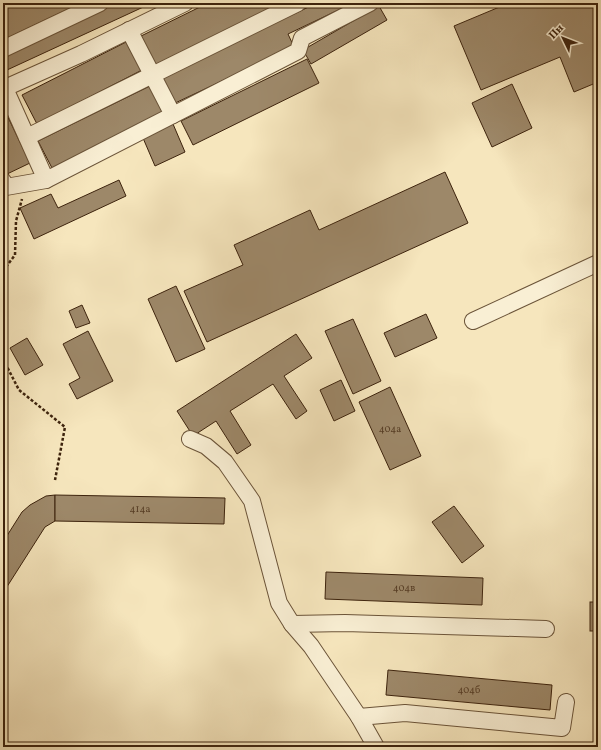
<svg xmlns="http://www.w3.org/2000/svg" width="601" height="750" font-family="Vollkorn,serif">
<style>
.building{fill:#9d8869;stroke:#3d230d}
.lines{fill:none;stroke-linecap:round;stroke-linejoin:round}
.minor-casing{stroke:#6b5439;stroke-width:18}
.path{stroke:#3d230d;stroke-width:2.5;stroke-dasharray:3 2;stroke-linecap:butt}
.minor{stroke:#f9efd4;stroke-width:16}
.labels{text-anchor:middle;dominant-baseline:central;stroke-width:4;stroke-linejoin:round;paint-order:stroke}
.number-label{font-size:10px;fill:#553c24}
</style>
<rect width="100%" height="100%" fill="#f6e6bd"/>
<filter id="stains"><feTurbulence type="fractalNoise" baseFrequency=".005" numOctaves="4"/><feColorMatrix values="0 0 0 0 .2 0 0 0 0 .09 0 0 0 0 .02 0 0 0 .5 -.17"/></filter>
<radialGradient id="worn" r=".72"><stop offset=".6" stop-color="#630" stop-opacity="0"/><stop offset="1" stop-color="#630" stop-opacity=".3"/></radialGradient>
<g class="building">
<polygon points="12,3 81,3 3,40 3,7"/>
<polygon points="116,3 152,3 7,70 3,60 3,55"/>
<polygon points="208,3 284,3 151,68 137,38"/>
<polygon points="317,3 353,3 288,34 294,47 171,105 159,78"/>
<polygon points="509,3 598,3 598,82 574,92 560,57 481,90 454,26"/>
<polygon points="379,6 387,20 311,64 303,50"/>
<polygon points="128,41 142,70 37,124 22,95"/>
<polygon points="307,59 319,83 193,145 181,121"/>
<polygon points="154,84 167,112 52,168 38,141"/>
<polygon points="512,84 532,128 492,147 472,103"/>
<polygon points="3,107 30,163 5,175 3,170"/>
<polygon points="173,124 185,152 155,166 143,138"/>
<polygon points="445,172 468,223 207,342 184,291 243,265 234,245 310,210 319,230"/>
<polygon points="119,180 126,196 34,239 20,208 51,194 58,208"/>
<polygon points="176,286 205,349 176,362 148,299"/>
<polygon points="82,305 90,323 76,328 69,311"/>
<polygon points="426,314 437,338 395,357 384,333"/>
<polygon points="353,319 381,381 353,394 325,331"/>
<polygon points="88,331 113,381 77,399 69,384 80,378 63,344"/>
<polygon points="296,334 312,358 284,376 307,411 296,419 273,384 230,411 251,445 237,454 216,421 193,436 177,411"/>
<polygon points="27,338 43,365 25,375 10,348"/>
<polygon points="341,380 355,411 334,421 320,390"/>
<polygon points="390,387 421,456 390,470 359,402"/>
<polygon points="55,495 55,521 45,527 3,593 3,542 22,512 30,505 46,496"/>
<polygon points="55,495 225,498 224,524 55,521"/>
<polygon points="454,506 484,546 462,563 432,522"/>
<polygon points="326,572 483,578 482,605 325,599"/>
<rect x="590" y="602" width="8" height="29"/>
<polygon points="388,670 552,685 550,710 386,695"/>
</g>
<g class="lines">
<defs>
<g id="minor">
<polyline points="129,30 173,115"/>
<polyline points="3,49 100,3"/>
<polyline points="3,84 46,180"/>
<polyline points="5,88 81,54 185,3"/>
<polyline points="27,137 298,3"/>
<polyline points="3,181 6,187 46,180 298,51 302,38 370,3"/>
<polyline points="473,321 598,263"/>
<polyline points="190,439 206,446 225,462 252,501 279,603 292,624 311,646 359,717 376,747"/>
<polyline points="292,624 345,623 546,629"/>
<polyline points="359,717 405,713 562,728 566,702"/>
</g>
</defs>
<use href="#minor" class="minor-casing"/>
<g class="path">
<polyline points="3,271 15,255 16,221 22,199"/>
<polyline points="3,359 19,390 65,427 55,480"/>
</g>
<use href="#minor" class="minor"/>
</g>
<g class="labels">
<g class="number-label">
<text x="390" y="429">404а</text>
<text x="140" y="509">414а</text>
<text x="404" y="588">404в</text>
<text x="469" y="690">404б</text>
</g>
</g>
<rect width="601" height="750" fill="none" stroke="#f6e6bd" stroke-width="16"/>
<rect x="4" y="4" width="593" height="742" fill="none" stroke="#3d230d" stroke-width="2"/>
<rect x="8" y="8" width="585" height="734" fill="none" stroke="#3d230d"/>
<g transform="translate(563 38) rotate(313)" stroke="#f9efd4" stroke-width="3" paint-order="stroke">
<path d="M0-3L7 15L0 10L-7 15Z" fill="#3d230d"/>
<text y="-6" font-size="11" font-weight="bold" text-anchor="middle" fill="#3d230d">Пн</text>
</g>
<rect width="100%" height="100%" filter="url(#stains)"/>
<rect width="100%" height="100%" fill="url(#worn)"/>
</svg>
